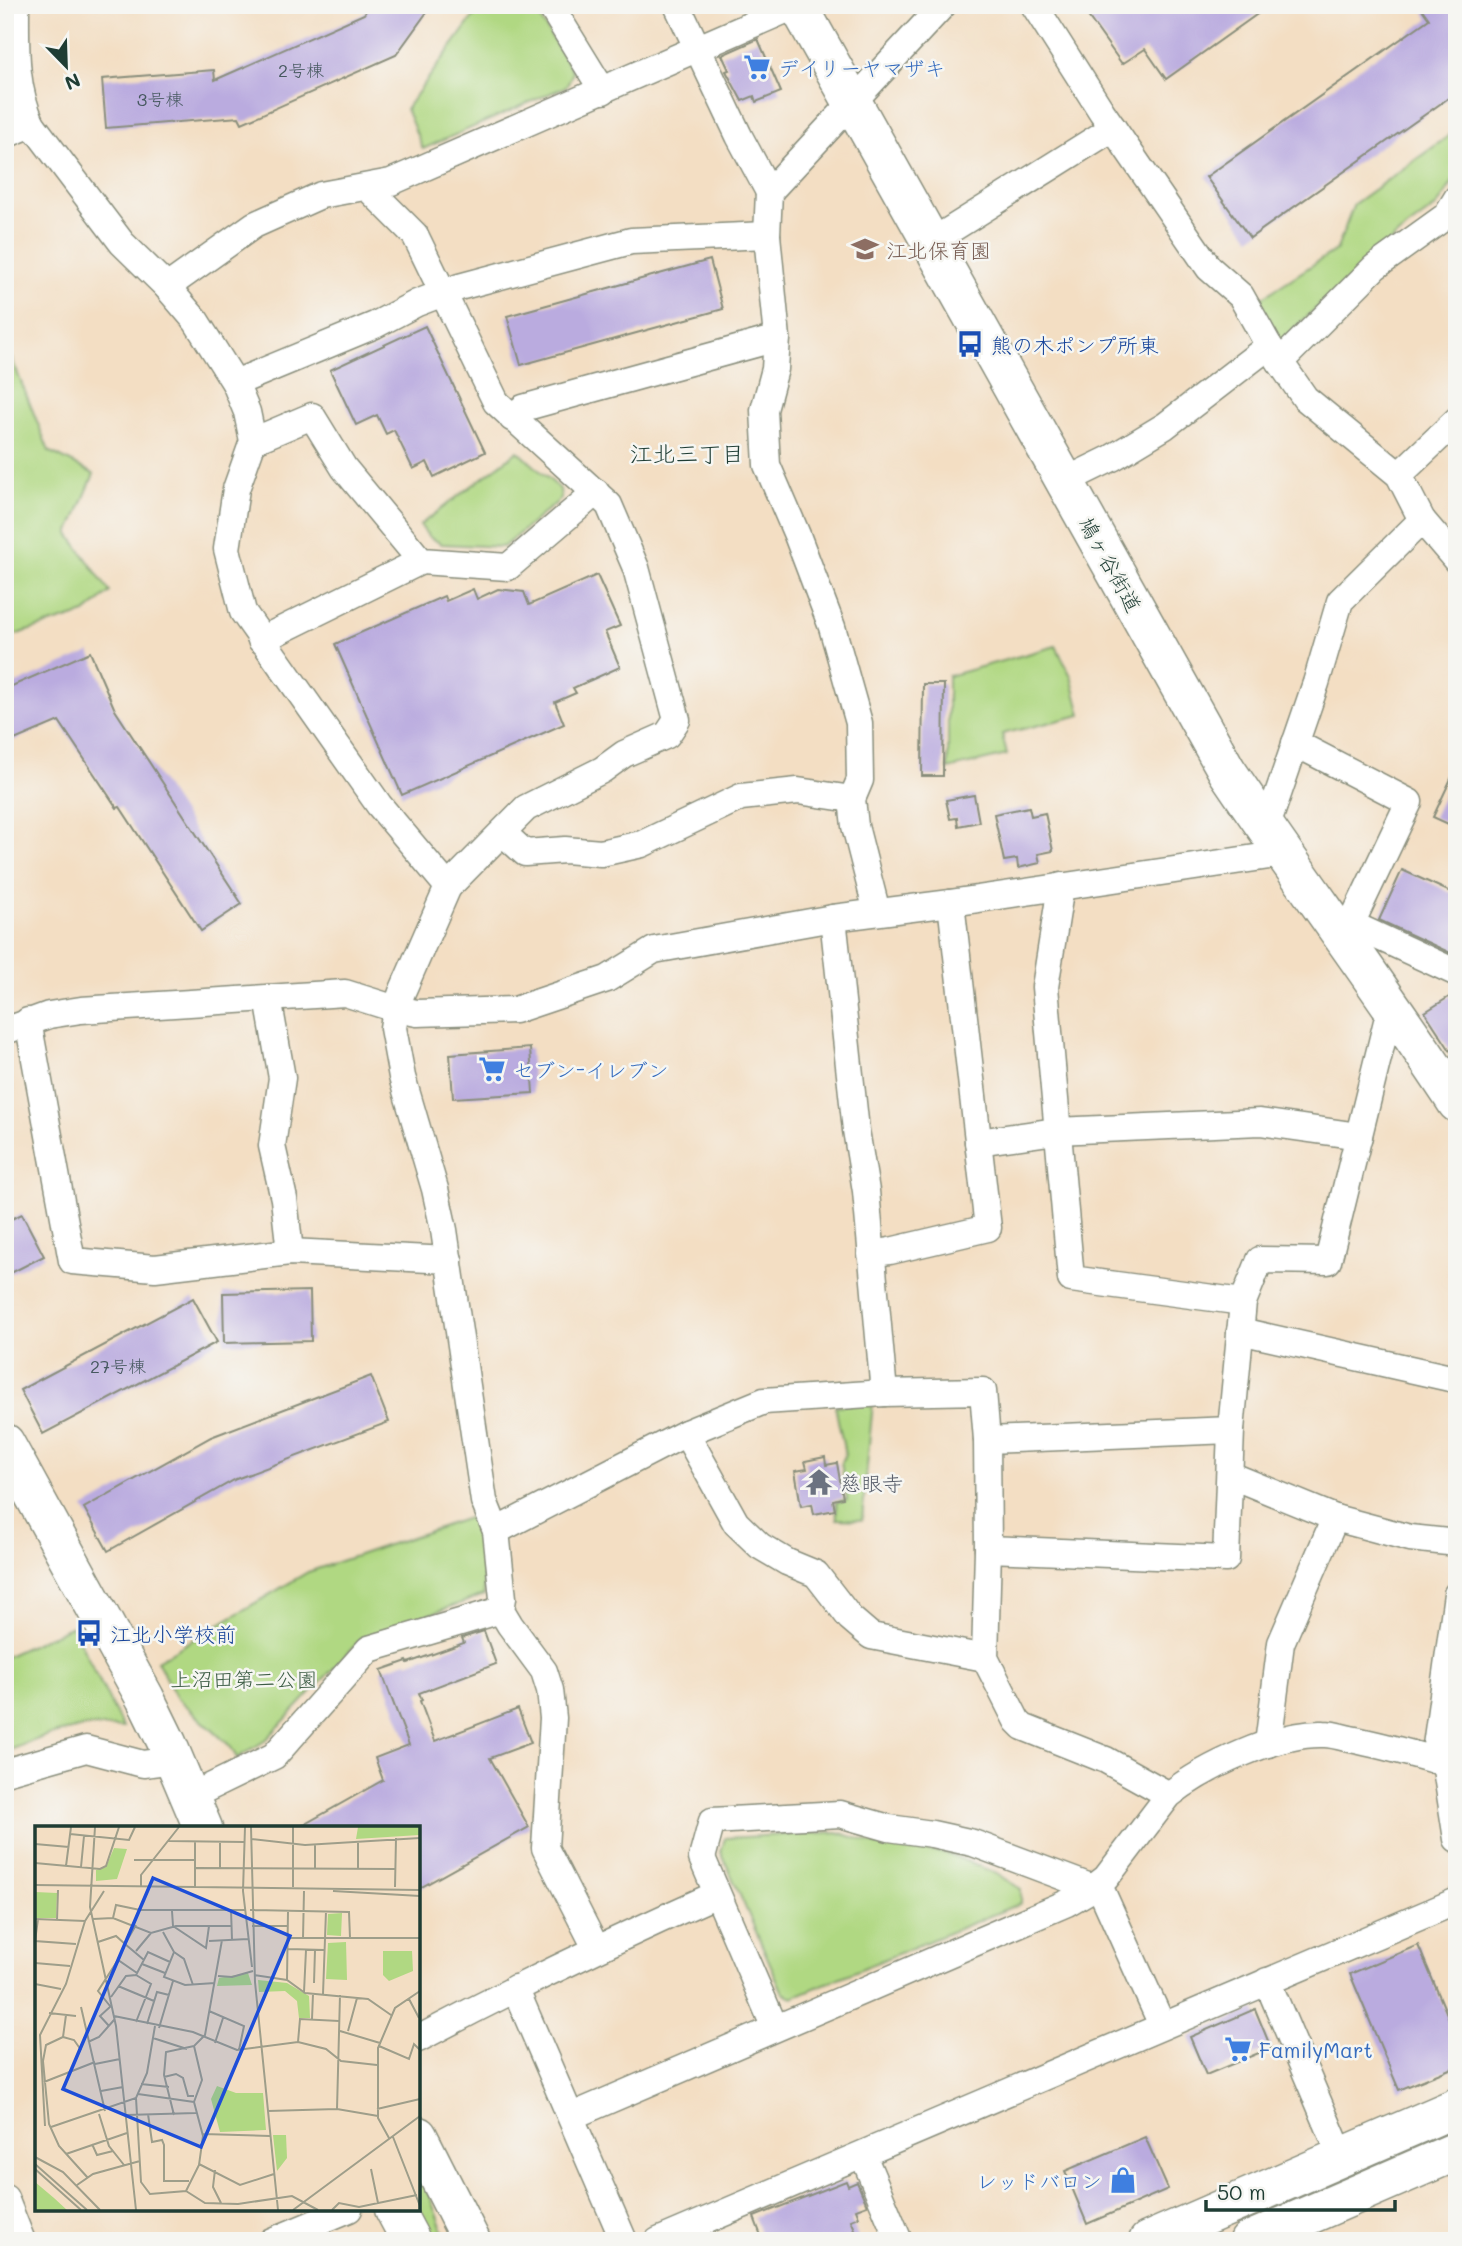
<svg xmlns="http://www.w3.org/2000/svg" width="1462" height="2246" font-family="Mali,'Klee One',sans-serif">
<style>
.green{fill:#b0d882;stroke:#688a5b;stroke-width:2}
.building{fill:#baabdf}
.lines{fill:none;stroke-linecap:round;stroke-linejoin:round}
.street-casing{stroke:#898e7c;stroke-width:29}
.secondary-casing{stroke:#898e7c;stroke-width:41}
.primary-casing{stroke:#898e7c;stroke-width:41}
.street{stroke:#fff;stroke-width:26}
.secondary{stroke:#fff;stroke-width:38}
.primary{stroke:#fff;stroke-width:38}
.labels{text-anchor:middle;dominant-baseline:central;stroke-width:5;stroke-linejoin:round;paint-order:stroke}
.number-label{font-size:18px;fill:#46585f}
.shop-label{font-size:21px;fill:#366cbe;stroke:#f6f6f2;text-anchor:start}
.education-label{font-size:21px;fill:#785e54;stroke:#f6f6f2;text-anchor:start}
.transit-label{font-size:21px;fill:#164399;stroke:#f6f6f2;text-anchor:start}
.street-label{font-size:21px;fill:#1f3d34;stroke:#f6f6f2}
.worship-label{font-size:21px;fill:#5b616d;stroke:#f6f6f2;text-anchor:start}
.park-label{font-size:21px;fill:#3c5c44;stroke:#f6f6f2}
.neighbourhood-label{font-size:23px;fill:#1f3d34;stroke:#f6f6f2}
.inset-road{fill:none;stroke:#9e9e8a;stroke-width:2}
.view{fill:#1d4ed8;fill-opacity:0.15;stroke:#1d4ed8;stroke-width:3.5}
.inset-edge{fill:none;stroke:#1f3d34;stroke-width:3.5}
</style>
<rect width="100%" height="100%" fill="#f6f6f2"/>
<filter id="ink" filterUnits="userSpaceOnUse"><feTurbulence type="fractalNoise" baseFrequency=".0143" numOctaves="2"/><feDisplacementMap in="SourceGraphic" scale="14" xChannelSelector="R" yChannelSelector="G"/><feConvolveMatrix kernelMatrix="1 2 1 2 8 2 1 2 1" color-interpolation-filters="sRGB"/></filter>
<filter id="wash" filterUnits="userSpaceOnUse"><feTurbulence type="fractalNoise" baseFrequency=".00686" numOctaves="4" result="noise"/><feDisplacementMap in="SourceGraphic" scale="28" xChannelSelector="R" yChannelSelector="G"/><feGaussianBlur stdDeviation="1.57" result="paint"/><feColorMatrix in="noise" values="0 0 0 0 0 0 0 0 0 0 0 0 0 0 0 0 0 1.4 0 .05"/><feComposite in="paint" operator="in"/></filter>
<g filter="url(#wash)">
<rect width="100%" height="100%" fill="#f3dec3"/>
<g class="green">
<polygon points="482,5 532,5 573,72 567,86 423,149 406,109"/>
<polygon points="1457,130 1457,176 1437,206 1399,234 1280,341 1257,301 1337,249 1354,204"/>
<polygon points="5,342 49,451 94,474 69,534 110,592 85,613 5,638"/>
<polygon points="518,451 560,489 561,499 503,547 442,544 429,537 420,525"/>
<polygon points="1056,646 1071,676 1081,715 1002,734 1007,755 948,769 948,676"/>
<polygon points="873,1402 862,1520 837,1519 836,1502 847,1500 841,1462 845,1454 835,1406"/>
<polygon points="471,1517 481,1542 484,1595 362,1638 266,1740 237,1758 230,1746 176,1697 157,1661 308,1572"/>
<polygon points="72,1626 123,1728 89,1726 48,1735 5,1752 5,1657"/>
<polygon points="837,1832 881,1846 946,1853 995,1873 1021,1889 1021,1903 793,1997 783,1993 721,1852 725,1838"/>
<polygon points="418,2167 443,2231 448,2241 424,2241 407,2209 418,2209"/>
</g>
<g id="blocks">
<g class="building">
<polygon points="370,5 432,5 396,55 242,123 239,117 106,128 102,79 214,70 215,80 364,14"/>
<polygon points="1080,5 1270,5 1166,79 1145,49 1122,64"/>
<polygon points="1419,5 1457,5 1457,92 1250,238 1206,177 1429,19"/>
<polygon points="758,39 781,92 756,102 754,96 742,101 726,71 729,70 722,55"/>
<polygon points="710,260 723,309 521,365 507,316"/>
<polygon points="425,326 485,452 434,477 427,462 413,469 394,430 386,434 377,415 356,425 330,370"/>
<polygon points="597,575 620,626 605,632 620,667 573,688 576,693 555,702 564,724 402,795 335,644 444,596 446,601 473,589 477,599 498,589 524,592 529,605"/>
<polygon points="90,652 115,710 242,904 201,931 120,807 117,808 59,721 5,744 5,689"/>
<polygon points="923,684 944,684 943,776 922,776"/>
<polygon points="1457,766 1457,828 1433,817"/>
<polygon points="974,795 979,822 958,826 957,818 950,819 946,800"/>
<polygon points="1029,807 1031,816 1045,813 1053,851 1038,854 1040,863 1018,868 1017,859 1004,861 994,814"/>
<polygon points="1402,870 1457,895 1457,956 1379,920"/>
<polygon points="1457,992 1457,1061 1425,1012"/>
<polygon points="530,1048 533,1093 453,1098 450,1054"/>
<polygon points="22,1214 44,1256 5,1276 5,1222"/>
<polygon points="310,1291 311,1341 224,1343 223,1293"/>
<polygon points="193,1298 217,1342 43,1434 20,1390"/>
<polygon points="371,1376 389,1422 236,1479 108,1551 84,1508 211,1437"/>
<polygon points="825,1457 826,1465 837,1463 843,1498 833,1500 835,1510 814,1514 812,1504 801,1506 795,1471 807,1469 805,1461"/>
<polygon points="484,1631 496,1664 419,1693 422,1700 420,1701 435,1741 518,1709 531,1743 490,1758 529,1827 418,1889 418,1828 298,1828 383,1780 375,1758 409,1745 381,1670 407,1661 408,1663 464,1643 462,1638"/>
<polygon points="1418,1945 1457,2038 1457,2066 1399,2090 1350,1974"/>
<polygon points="1255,2009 1271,2048 1206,2075 1190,2037"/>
<polygon points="1145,2137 1168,2189 1087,2224 1065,2171"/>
<polygon points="846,2181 848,2186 857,2182 867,2205 856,2209 859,2217 851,2220 860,2241 763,2241 754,2217"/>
</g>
</g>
</g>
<g filter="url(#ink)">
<use href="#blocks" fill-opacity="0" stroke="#898e7c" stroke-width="2"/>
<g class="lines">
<defs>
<g id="street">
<path d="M16,5C16,45 14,88 32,124L122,243L167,287L196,321L235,383L247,412L253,441L236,489L227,549L243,612L379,805L448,887L402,992L396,1009L393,1028L402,1077L435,1189L444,1230L484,1501L496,1531L503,1598L501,1610L510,1625L544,1671L550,1690L553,1718L545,1848L596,1948"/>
<polyline points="550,5 603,91"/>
<polyline points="677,5 739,136 769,192"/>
<polyline points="1034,5 1102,112 1209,268 1241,296 1269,346 1305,398 1399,475 1422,520 1457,561"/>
<polyline points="5,135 32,124"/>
<polyline points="368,188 415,235 496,402 609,505 636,568 677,720 667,735 624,754 602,770 526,808 448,887"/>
<polyline points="931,242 1113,128"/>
<polyline points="167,287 254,225 321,195 391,182 797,5"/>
<polyline points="1280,362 1375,267 1446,216 1457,198"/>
<polyline points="235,383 375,325 417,303 459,287 631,241 767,235"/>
<polyline points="512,418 523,408 777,338"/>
<polyline points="253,441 312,416 344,468 421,561 508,567 596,492"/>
<polyline points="1399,475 1457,420"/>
<polyline points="1065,481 1112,458 1165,426 1269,346"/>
<polyline points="261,640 421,561"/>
<polyline points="1295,743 1409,802 1351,924 1339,933"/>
<polyline points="1266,829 1316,683 1340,601 1422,520"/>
<polyline points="503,833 525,853 565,850 601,853 642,844 741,797 798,791 852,799"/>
<polyline points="1061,886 1045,987 1071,1279 1243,1302"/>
<polyline points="877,912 855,826 852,799 860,780 859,723 832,627 797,535 767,465 764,410 775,369 777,338 767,235 769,192 943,5"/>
<polyline points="833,918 856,1130 866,1191 884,1393"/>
<polyline points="1351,924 1457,973"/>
<polyline points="268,998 282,1078 272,1146 284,1199 290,1252"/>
<polyline points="28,1021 72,1261 155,1268 290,1252 449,1260"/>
<polyline points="5,1031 49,1015 81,1010 345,993 396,1009 417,1013 515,1010 607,979 654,950 833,918 951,903 1283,854"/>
<polyline points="978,1142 1056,1131 1260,1122 1359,1136"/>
<polyline points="871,1254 890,1251 988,1228 951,903"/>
<polyline points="1240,1331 1450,1378 1457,1375"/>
<polyline points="686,1433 736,1523 760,1546 787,1562 816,1574 850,1618 871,1636 985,1658"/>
<polyline points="987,1440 1231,1430"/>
<polyline points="1230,1475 1335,1518 1410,1538 1457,1543"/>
<polyline points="496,1531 686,1433 764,1401 884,1393 983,1391 987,1440 988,1549 985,1658 1017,1721 1023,1727 1106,1760 1169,1795"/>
<polyline points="988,1549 1226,1559 1231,1430 1243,1302 1260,1260 1328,1261 1391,1005"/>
<polyline points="1268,1744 1281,1643 1335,1518"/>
<polyline points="1434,1760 1457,1594"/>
<polyline points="1445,1763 1457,1839"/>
<polyline points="5,1772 86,1749 143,1764 174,1760"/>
<polyline points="206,1789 274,1756 369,1649 501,1610"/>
<polyline points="1267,1981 1342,2158"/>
<polyline points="515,1988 624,2241"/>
<polyline points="775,2028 702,1858 712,1821 840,1814 889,1828 932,1834 973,1843 1093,1888 1103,1894 1162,2025"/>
<path d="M418,2039C516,1987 616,1939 717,1894"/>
<path d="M572,2116L1067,1903L1093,1888L1106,1878L1169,1795C1204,1767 1278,1732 1324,1734C1332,1734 1342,1737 1350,1739C1382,1745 1413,1754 1445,1763L1457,1761"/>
<polyline points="863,2155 899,2241"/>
<polyline points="5,2198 22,2241"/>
<polyline points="272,2241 349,2209"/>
<polyline points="658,2241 1457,1901"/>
</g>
<g id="secondary">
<path d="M798,5L1227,771C1302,882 1383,990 1457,1103"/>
<polyline points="5,1443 145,1698 167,1743 203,1828"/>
<polyline points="418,2136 471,2241"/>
<polyline points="394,2209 411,2241"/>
</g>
<g id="primary">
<polyline points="1148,2241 1457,2107"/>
<polyline points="1249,2241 1457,2151"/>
</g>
</defs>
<use href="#street" class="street-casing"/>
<use href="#secondary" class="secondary-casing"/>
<use href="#primary" class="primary-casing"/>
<use href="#street" class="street"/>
<use href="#secondary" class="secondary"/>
<use href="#primary" class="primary"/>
</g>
</g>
<defs>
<symbol id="supermarket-bare" viewBox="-9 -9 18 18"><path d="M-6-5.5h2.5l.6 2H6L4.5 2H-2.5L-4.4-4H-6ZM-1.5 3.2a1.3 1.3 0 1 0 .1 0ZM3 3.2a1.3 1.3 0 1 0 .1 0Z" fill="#3f7fe0" stroke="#f6f6f2" stroke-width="2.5" paint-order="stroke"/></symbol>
<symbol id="school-bare" viewBox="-9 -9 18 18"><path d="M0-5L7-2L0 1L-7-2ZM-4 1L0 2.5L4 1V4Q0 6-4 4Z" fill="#8d6e63" stroke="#f6f6f2" stroke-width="2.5" paint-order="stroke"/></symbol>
<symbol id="bus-bare" viewBox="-9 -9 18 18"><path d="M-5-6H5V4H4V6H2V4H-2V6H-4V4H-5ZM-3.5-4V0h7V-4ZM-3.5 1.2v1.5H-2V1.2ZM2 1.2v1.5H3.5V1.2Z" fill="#1a4fb4" stroke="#f6f6f2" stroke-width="2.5" paint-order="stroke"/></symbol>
<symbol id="temple-bare" viewBox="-9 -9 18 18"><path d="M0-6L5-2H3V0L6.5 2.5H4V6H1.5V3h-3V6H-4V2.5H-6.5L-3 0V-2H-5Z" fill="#6b7280" stroke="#f6f6f2" stroke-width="2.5" paint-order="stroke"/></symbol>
<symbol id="shop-bare" viewBox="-9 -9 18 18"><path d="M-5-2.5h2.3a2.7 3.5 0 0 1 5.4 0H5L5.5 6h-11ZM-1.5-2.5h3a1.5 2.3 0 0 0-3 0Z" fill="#3f7fe0" stroke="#f6f6f2" stroke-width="2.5" paint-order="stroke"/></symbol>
</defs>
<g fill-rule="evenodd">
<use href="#supermarket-bare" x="738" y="48" width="38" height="38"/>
<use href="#school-bare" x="846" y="230" width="38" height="38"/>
<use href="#bus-bare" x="951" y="325" width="38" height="38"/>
<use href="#supermarket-bare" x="473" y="1050" width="38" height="38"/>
<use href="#temple-bare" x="800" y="1463" width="38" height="38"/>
<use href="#bus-bare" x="70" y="1614" width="38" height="38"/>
<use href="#supermarket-bare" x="1219" y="2030" width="38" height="38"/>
<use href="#shop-bare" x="1104" y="2161" width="38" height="38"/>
</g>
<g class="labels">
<g class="number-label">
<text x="301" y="70">2号棟</text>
<text x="160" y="99">3号棟</text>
<text x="118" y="1366">27号棟</text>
</g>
<g class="shop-label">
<text x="778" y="67">デイリーヤマザキ</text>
<text x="513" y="1069">セブン-イレブン</text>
<text x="1259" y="2049">FamilyMart</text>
<text x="1102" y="2180" text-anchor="end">レッドバロン</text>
</g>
<g class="education-label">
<text x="886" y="249">江北保育園</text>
</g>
<g class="transit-label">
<text x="991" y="344">熊の木ポンプ所東</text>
<text x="110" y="1633">江北小学校前</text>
</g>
<g class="street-label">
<text transform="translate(1111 564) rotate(61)">鳩ヶ谷街道</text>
</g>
<g class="worship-label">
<text x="840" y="1482">慈眼寺</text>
</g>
<g class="park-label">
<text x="244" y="1678">上沼田第二公園</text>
</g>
<g class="neighbourhood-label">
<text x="687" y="453">江北三丁目</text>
</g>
</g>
<g transform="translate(35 1826)">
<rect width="385" height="385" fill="#f3dec3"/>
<path d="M323,1H384V9L321,13ZM79,22L92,23L82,53L61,55V44L71,41ZM0,66L22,67L21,92H0ZM307,87L306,110L292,109L293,88ZM311,116L312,154L291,153L293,117ZM348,125H377L378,145L354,155L348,149ZM213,147L217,159L182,160L184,152ZM223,154L252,157L274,170L275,192H264L262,175L250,165L224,166ZM182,260L201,267H228L231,304L185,306L176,273ZM238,309H251L252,332L242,345ZM0,356L19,372L32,384H0Z" fill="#b0d882"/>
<path class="inset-road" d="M60,1L55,81L81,200L101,384M210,1L208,65L217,141M216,1L220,156L243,384M258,1V61M35,8L94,14L100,1M216,13L270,19L385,12M134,15L209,16M160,16V61M185,16V42M0,18L34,21M99,34H160M0,37L65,43L71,40L84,1M31,40L36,1M46,41L49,10M161,42L360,43M280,42V19M323,42V15M0,59L385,64M106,61V49L144,1M360,61L361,12M298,65L385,70M196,84L197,114M215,84L314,86L315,112M137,85L138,100L171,122L174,100M78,92L81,79L105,84H210M0,93L50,95L69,65M3,93L0,115L41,118M58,93L78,92L116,107L141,100H196M22,94L23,64M101,99L90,118L109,134M217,100H253M128,106L139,126L129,151L150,159L180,157M253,112H385M268,112L269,65M174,115L213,113M63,116L81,110L90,118M253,123L290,124M101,125L116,107M139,126L149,133L158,159M0,137L35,140M107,138L130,147M101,149L116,158L101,196M219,149L252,154L270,167L333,173L356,189M183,150L197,151L218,145M252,154L253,85M279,157L280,124M0,158L26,163M83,160L119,175M269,166L271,124M288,168L291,85M76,171L91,150L101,149L113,126L135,136M374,173L384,192M75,180L63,165L83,134L102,147M46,181L70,285M174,185L209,200L204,224M14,187L41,190M31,189L28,211L11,219L8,235L14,298L24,320L53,352M79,190L158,206L202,224L263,216L291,223L306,235L342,239M277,193L278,168M112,198L122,166L134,169M74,200L65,190L76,180M124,202L138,155M305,205L345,217M313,205L322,172M28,211L39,214L46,224M118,212L152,223M53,216L64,211L79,194M263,216L265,193L304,195M180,217L188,192M344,220L374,233L379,218L385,224M60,238L85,233M129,251L141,248L148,252L153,270H159M9,256L60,236M106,258L134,261M66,265L88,261M103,268L159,276M101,272L106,356L115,368L151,365L164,339L168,310L159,276L167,254L159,220L170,209L187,114M302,283L305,169M342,283L385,273M233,285L302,283L343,290M64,288L74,320L89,339M113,288L117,316L127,314L129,319V355H154M91,289L161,287M139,289L129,249L131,226L159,220M10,300L5,209L31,158L50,95M16,301L101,272L112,247L120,200M168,308L235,310M358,311L385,380M354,312L343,292V222L360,182L385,165M57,318L62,329L78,325M31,328L92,307M0,331L28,346L65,384M0,338L52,384M164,338L205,359L239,348M0,343L46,384M336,343L343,377M180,344L178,361L186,377M42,359L58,348L105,335M151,365L170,377L203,378L257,370L283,384M258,384L385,290M297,384L304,377L324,381L382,369"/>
<path class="view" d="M118,52L255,110L166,321L28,263Z"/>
<rect width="385" height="385" class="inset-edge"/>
</g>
<rect width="1462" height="2246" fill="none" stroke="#f6f6f2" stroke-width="28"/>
<g transform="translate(66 66) rotate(157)" stroke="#f6f6f2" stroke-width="5" paint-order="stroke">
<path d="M0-5L12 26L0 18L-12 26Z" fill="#1f3d34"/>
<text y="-10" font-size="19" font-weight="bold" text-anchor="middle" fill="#1f3d34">N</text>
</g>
<path d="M1206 2200v10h189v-10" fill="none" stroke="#1f3d34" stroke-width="3.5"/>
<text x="1217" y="2200" font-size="21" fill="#1f3d34" stroke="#f6f6f2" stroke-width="5" paint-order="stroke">50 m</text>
</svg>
